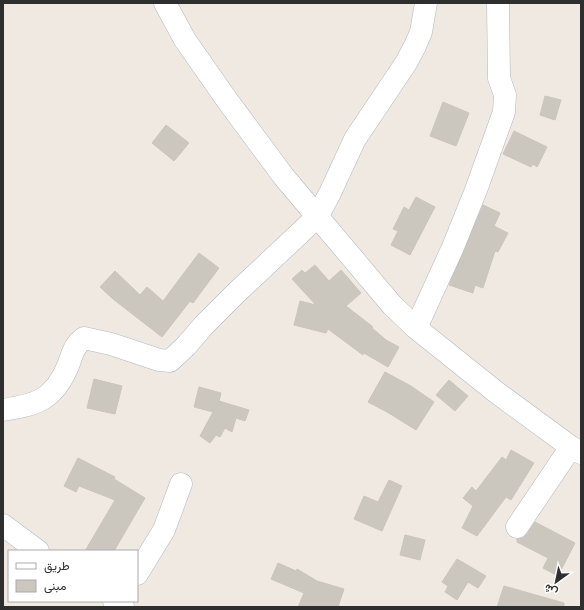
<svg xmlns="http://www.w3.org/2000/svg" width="584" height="610" font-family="'Exo 2',Vazirmatn,sans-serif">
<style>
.building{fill:#cbc7bf;stroke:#cbc5ba}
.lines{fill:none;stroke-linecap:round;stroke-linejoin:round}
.minor-casing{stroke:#b4b7c1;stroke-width:23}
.minor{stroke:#fff;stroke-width:22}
</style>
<rect width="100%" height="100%" fill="#efe9e1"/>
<g class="building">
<polygon points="545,96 561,100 555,120 540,115"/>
<polygon points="443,102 469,113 456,146 430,136"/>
<polygon points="166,125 189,143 174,161 152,143"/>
<polygon points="514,131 547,147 537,167 533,164 531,167 503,154"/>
<polygon points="416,197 435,207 410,255 391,245 398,231 393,229 404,207 409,210"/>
<polygon points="483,205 500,213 494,226 508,233 498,252 495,251 483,288 475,285 473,293 449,285"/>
<polygon points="199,253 219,268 193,303 190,301 162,337 113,299 100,287 115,271 140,295 147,287 163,301"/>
<polygon points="315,265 329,281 341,270 361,293 346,306 373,327 372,328 386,340 399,347 388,367 364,353 363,355 328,329 326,333 294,325 300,301 316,305 292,279 302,270 305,273"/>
<polygon points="385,372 411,386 434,402 416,430 387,412 368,402"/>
<polygon points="94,379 122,386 115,414 87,408"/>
<polygon points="449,380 468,396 455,411 436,395"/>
<polygon points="199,387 221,393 219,401 249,410 245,421 236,418 232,432 225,428 220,437 216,435 210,443 200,436 213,412 194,407"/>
<polygon points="511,450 534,463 511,500 506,497 477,536 462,528 473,506 463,498 472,487 476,491 502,457 506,460"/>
<polygon points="78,458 115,477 114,479 145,498 114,551 85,551 115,500 79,486 76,492 64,486"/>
<polygon points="389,480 402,486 382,531 354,519 364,496 378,502"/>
<polygon points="535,522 575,543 558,576 543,568 548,558 517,542 517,539 523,538 527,534"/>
<polygon points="405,535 425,540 420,560 400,555"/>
<polygon points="457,559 486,576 478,588 468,582 457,600 445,592 448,586 442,582"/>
<polygon points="278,563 296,571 297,569 317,581 344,589 338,607 298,607 304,593 271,579"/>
<polygon points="504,586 564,603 564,607 497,607"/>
</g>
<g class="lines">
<defs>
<g id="minor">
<polyline points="165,3 185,40 227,100 284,177 392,305 416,328 496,392 571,447 581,453"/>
<polyline points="416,328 453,247 476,190 504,112 505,95 499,78 498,3"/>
<path d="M3,410C37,404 53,401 68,366C72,355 74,345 84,338L111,344L159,360L170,361L186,346L204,325L236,293L317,217L330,193L355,139L406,63L415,46L421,32L426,3"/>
<polyline points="3,525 38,551"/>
<polyline points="517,527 571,447"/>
<polyline points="137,574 164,530 181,484"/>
<polyline points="114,601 123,607"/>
</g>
</defs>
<use href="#minor" class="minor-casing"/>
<use href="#minor" class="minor"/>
</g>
<rect width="584" height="610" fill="none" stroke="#2e2e2e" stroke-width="8"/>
<rect x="8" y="550" width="130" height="52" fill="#ffffff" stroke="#ababab"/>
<rect x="16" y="563" width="20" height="6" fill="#ffffff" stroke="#ababab"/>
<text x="44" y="570" font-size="12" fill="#2e2e2e">طريق</text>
<rect x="16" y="580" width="20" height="12" fill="#cbc7bf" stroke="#ababab"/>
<text x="44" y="590" font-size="12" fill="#2e2e2e">مبنى</text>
<g transform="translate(556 582) rotate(213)" stroke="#ffffff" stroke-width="3" paint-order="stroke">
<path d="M0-3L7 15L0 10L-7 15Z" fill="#2e2e2e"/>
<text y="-6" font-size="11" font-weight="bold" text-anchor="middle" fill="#2e2e2e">ش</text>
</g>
</svg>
